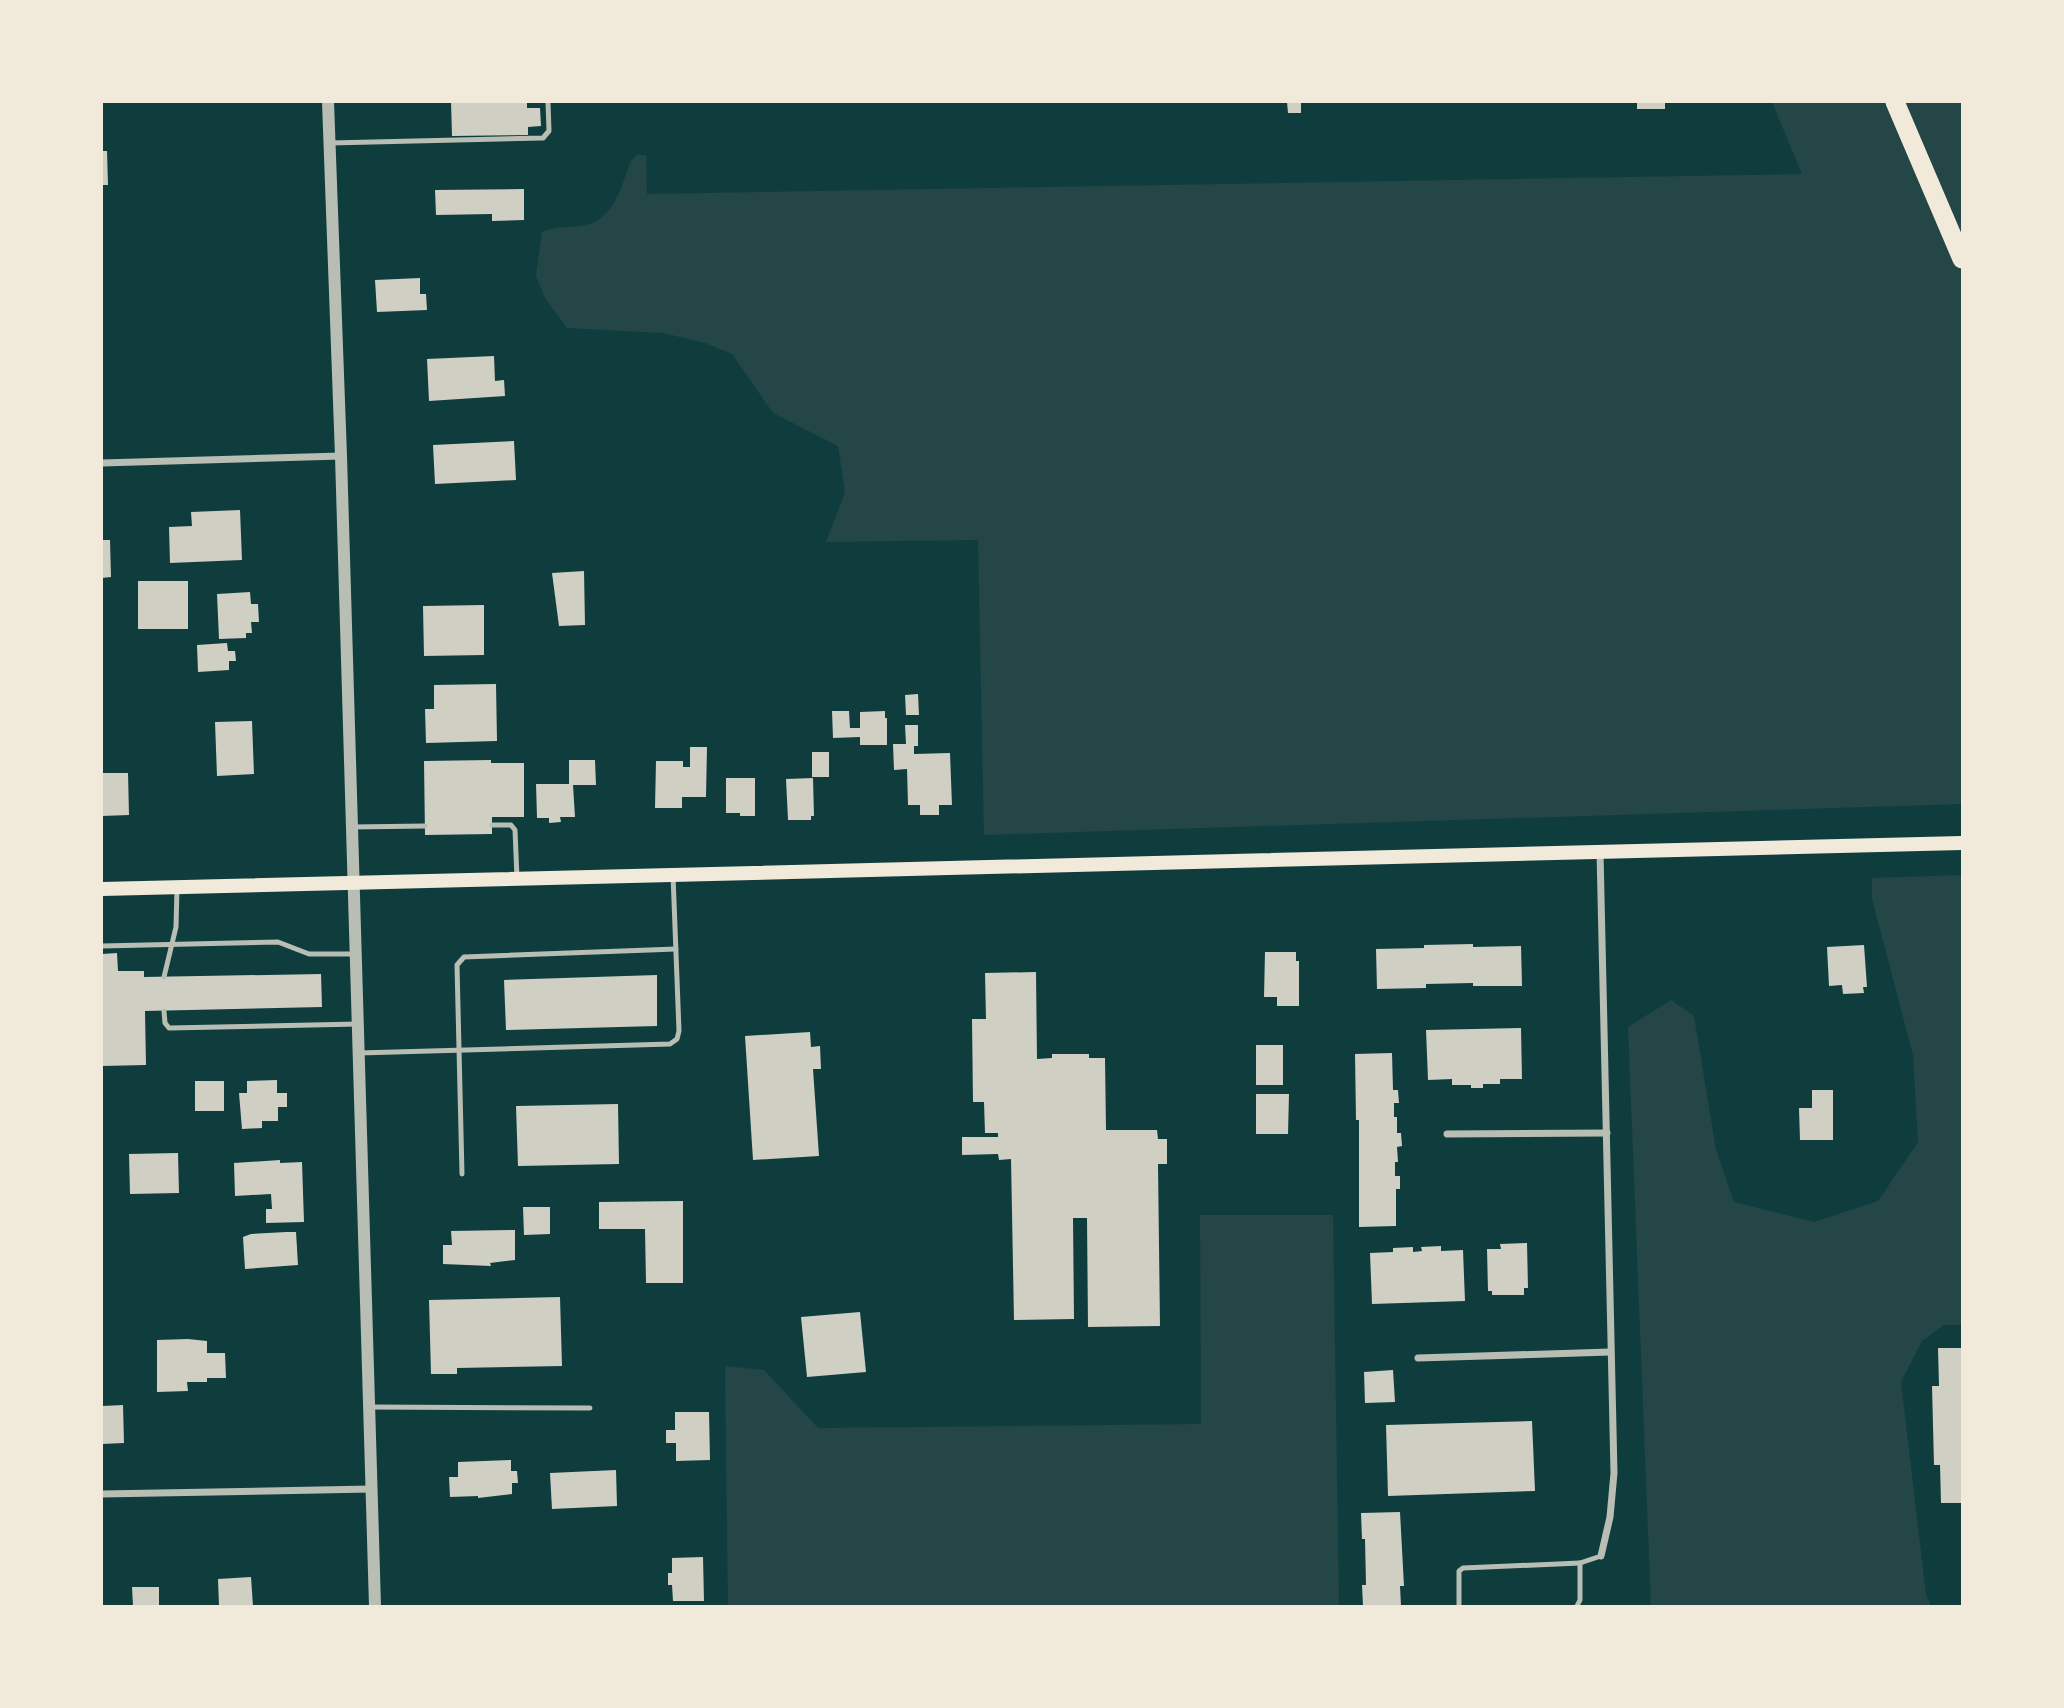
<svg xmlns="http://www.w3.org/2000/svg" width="2064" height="1708" font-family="'Varela Round',sans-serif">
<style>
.green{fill:#244646}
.building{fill:#cfcfc3}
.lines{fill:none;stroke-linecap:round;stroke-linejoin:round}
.service{stroke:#b8beb3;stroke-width:5}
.minor{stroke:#b8beb3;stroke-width:7}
.tertiary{stroke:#b8beb3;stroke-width:12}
.secondary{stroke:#f1e9da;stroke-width:14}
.trunk{stroke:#f1e9da;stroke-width:19}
</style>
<rect width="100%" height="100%" fill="#0f3d3e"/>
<g class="green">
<path d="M1772,102H1962V804L984,835L978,540L826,542L845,492L838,446L773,413L732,354L705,343L663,333L567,328L545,298L536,276L542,232C557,226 565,228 580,226C614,222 620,189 631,161L637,155H646L647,194L1802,174Z"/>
<polygon points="1962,875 1962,1325 1944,1325 1922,1341 1901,1382 1926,1595 1931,1606 1651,1606 1628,1027 1671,1000 1694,1016 1716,1150 1734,1202 1814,1222 1878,1201 1918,1142 1913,1055 1872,899 1872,878"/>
<polygon points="1200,1215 1333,1215 1339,1606 728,1606 725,1366 764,1370 818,1428 1201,1424"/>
</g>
<g class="building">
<polygon points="451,102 527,102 527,108 540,108 541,126 528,127 528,135 452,136"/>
<polygon points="1287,102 1301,102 1301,113 1288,113"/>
<rect x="1637" y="102" width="28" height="7"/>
<polygon points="102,151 107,151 108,185 102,185"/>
<polygon points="524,189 524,220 492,221 492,214 436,215 435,190"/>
<polygon points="420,278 420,294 426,294 427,310 377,312 375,280"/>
<polygon points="494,356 495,381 504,380 505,396 429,401 427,359"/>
<polygon points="514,441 516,480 435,484 433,445"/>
<polygon points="240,510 242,560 170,563 169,527 192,526 191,512"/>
<polygon points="102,540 110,540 111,577 102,578"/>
<polygon points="584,571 585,625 559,626 552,573"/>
<rect x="138" y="581" width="50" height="48"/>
<polygon points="250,592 251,604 258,604 259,622 251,622 252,633 246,633 246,638 219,639 217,594"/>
<polygon points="484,605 484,655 424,656 423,606"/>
<polygon points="227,643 228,651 235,651 236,661 229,661 229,670 198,672 197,645"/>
<polygon points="496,684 497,741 426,743 425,709 434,709 434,685"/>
<polygon points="918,694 919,715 906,715 905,695"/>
<polygon points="832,711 849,711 850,728 860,728 860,712 885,711 885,718 887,718 887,745 860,745 860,737 833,738"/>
<polygon points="252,721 254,774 217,776 215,722"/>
<polygon points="905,725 918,725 918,746 914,746 914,754 950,753 952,805 939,805 939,815 920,815 920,805 908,805 907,769 894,770 893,744 906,744"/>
<polygon points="690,747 707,747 706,797 682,797 682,808 655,808 656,761 683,761 683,767 690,767"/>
<rect x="812" y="752" width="17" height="25"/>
<polygon points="491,760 491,763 524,763 524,817 492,817 492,834 425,835 424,761"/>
<polygon points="569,760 595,760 596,785 573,785 575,817 560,817 561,822 549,823 549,818 537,818 536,784 569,784"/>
<polygon points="102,773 128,773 129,815 102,816"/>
<polygon points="726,778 755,778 755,816 740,816 740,813 726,813"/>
<polygon points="813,778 814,816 811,816 811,820 788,820 786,779"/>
<polygon points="1473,944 1473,947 1521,946 1522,986 1473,986 1473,983 1426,984 1426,988 1377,989 1376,949 1424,948 1424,945"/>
<polygon points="1864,945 1867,987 1863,987 1864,993 1843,994 1842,985 1829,986 1827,947"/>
<polygon points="1265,952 1296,952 1296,961 1299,961 1299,1006 1277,1006 1277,997 1264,997"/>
<polygon points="117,953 118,971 144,971 144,977 321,974 322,1007 145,1011 146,1065 102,1066 102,954"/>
<polygon points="1036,972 1037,1059 1052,1058 1052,1054 1089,1054 1089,1058 1105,1058 1106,1130 1157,1130 1158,1139 1167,1139 1167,1164 1158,1164 1160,1326 1088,1327 1087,1218 1073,1218 1074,1319 1014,1320 1011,1159 999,1160 998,1154 962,1155 962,1137 998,1137 998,1133 985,1133 984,1102 973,1102 972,1019 986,1019 985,973"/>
<polygon points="657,975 657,1026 506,1030 504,980"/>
<polygon points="1521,1028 1522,1079 1500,1079 1500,1084 1483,1084 1483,1088 1471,1088 1471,1085 1452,1085 1452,1079 1428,1080 1426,1030"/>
<polygon points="810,1032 811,1047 820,1046 821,1069 813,1069 819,1156 753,1160 745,1036"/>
<rect x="1256" y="1045" width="27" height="40"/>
<polygon points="1392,1053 1393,1090 1398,1090 1399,1103 1394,1103 1394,1117 1397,1117 1397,1133 1401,1133 1402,1146 1397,1147 1398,1162 1395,1162 1395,1176 1400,1176 1400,1189 1396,1189 1396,1226 1359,1227 1359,1120 1356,1120 1355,1054"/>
<polygon points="277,1080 277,1093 287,1093 287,1107 278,1107 278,1121 262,1121 262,1128 242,1129 239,1093 247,1093 247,1081"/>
<rect x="195" y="1081" width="29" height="30"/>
<polygon points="1812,1090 1833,1090 1833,1140 1800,1140 1799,1108 1812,1108"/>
<polygon points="1256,1094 1289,1094 1288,1134 1256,1134"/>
<polygon points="618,1104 619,1164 518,1166 516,1106"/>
<polygon points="178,1153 179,1193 130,1194 129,1154"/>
<polygon points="280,1160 280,1163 302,1162 304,1222 266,1223 266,1209 272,1209 271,1194 235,1196 234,1163"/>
<polygon points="683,1201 683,1283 646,1283 645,1229 599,1229 599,1202"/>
<polygon points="523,1207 550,1207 550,1234 524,1235"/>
<polygon points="515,1230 515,1260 490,1263 491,1266 443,1264 443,1245 452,1245 451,1231"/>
<polygon points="286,1232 296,1232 298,1265 245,1269 243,1237 251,1234"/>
<polygon points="1527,1243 1528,1288 1524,1288 1524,1295 1492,1295 1492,1291 1488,1291 1487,1249 1501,1249 1500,1244"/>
<polygon points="1441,1246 1441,1251 1463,1250 1465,1301 1372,1304 1370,1253 1393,1252 1393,1248 1413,1247 1413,1252 1422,1251 1421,1247"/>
<polygon points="560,1297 562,1366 457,1368 457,1374 431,1374 429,1300"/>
<polygon points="860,1312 866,1372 807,1377 801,1317"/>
<polygon points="188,1339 207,1341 207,1353 225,1353 226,1378 207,1378 207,1382 187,1382 188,1391 157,1392 157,1340"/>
<polygon points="1938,1348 1962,1348 1962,1503 1941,1503 1940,1465 1934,1465 1932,1386 1939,1386"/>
<polygon points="1393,1370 1395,1402 1365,1403 1364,1372"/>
<polygon points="123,1405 124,1443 102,1444 102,1406"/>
<polygon points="675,1412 709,1412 710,1460 676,1461 676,1443 666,1443 666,1430 675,1430"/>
<polygon points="1532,1421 1535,1491 1388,1496 1386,1425"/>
<polygon points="511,1460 511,1471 517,1471 518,1483 512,1483 512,1494 478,1498 478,1496 450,1497 449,1477 458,1477 458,1462"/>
<polygon points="616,1470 617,1506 552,1509 550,1473"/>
<polygon points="1400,1512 1404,1586 1400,1586 1401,1606 1363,1606 1362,1585 1366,1585 1365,1539 1362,1539 1361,1513"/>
<polygon points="703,1557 704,1601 673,1601 672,1585 668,1585 668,1573 672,1573 672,1558"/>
<polygon points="251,1577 253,1606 219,1606 218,1579"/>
<polygon points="132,1587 159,1587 159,1606 133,1606"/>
</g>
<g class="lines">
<g class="service">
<polyline points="330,143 543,138 549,131 548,102"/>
<polyline points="492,825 511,825 515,830 517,878"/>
<polyline points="352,827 425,826"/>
<polyline points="102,946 278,942 309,954 356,954"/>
<polyline points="164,977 176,927 177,888"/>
<polyline points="164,1011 165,1023 169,1028 358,1024"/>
<polyline points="359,1053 670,1044 677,1039 679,1031 673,875"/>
<polyline points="462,1174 457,965 464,957 676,949"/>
<polyline points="369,1407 590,1408"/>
<polyline points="1459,1606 1459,1571 1463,1568 1580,1563 1601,1556"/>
<polyline points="1577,1606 1580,1600 1580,1563"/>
</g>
<g class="minor">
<polyline points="102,463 341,456"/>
<polyline points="1600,852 1614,1473 1610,1517 1601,1556"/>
<polyline points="1447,1134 1607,1133"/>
<polyline points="1418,1358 1610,1352"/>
<polyline points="102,1494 371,1489"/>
</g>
<polyline class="tertiary" points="328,102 341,456 375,1606"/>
<polyline class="secondary" points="102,889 1962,843"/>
<polyline class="trunk" points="1895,102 1962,259"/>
</g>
<rect width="2064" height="1708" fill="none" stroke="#f1e9da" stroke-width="206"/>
</svg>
